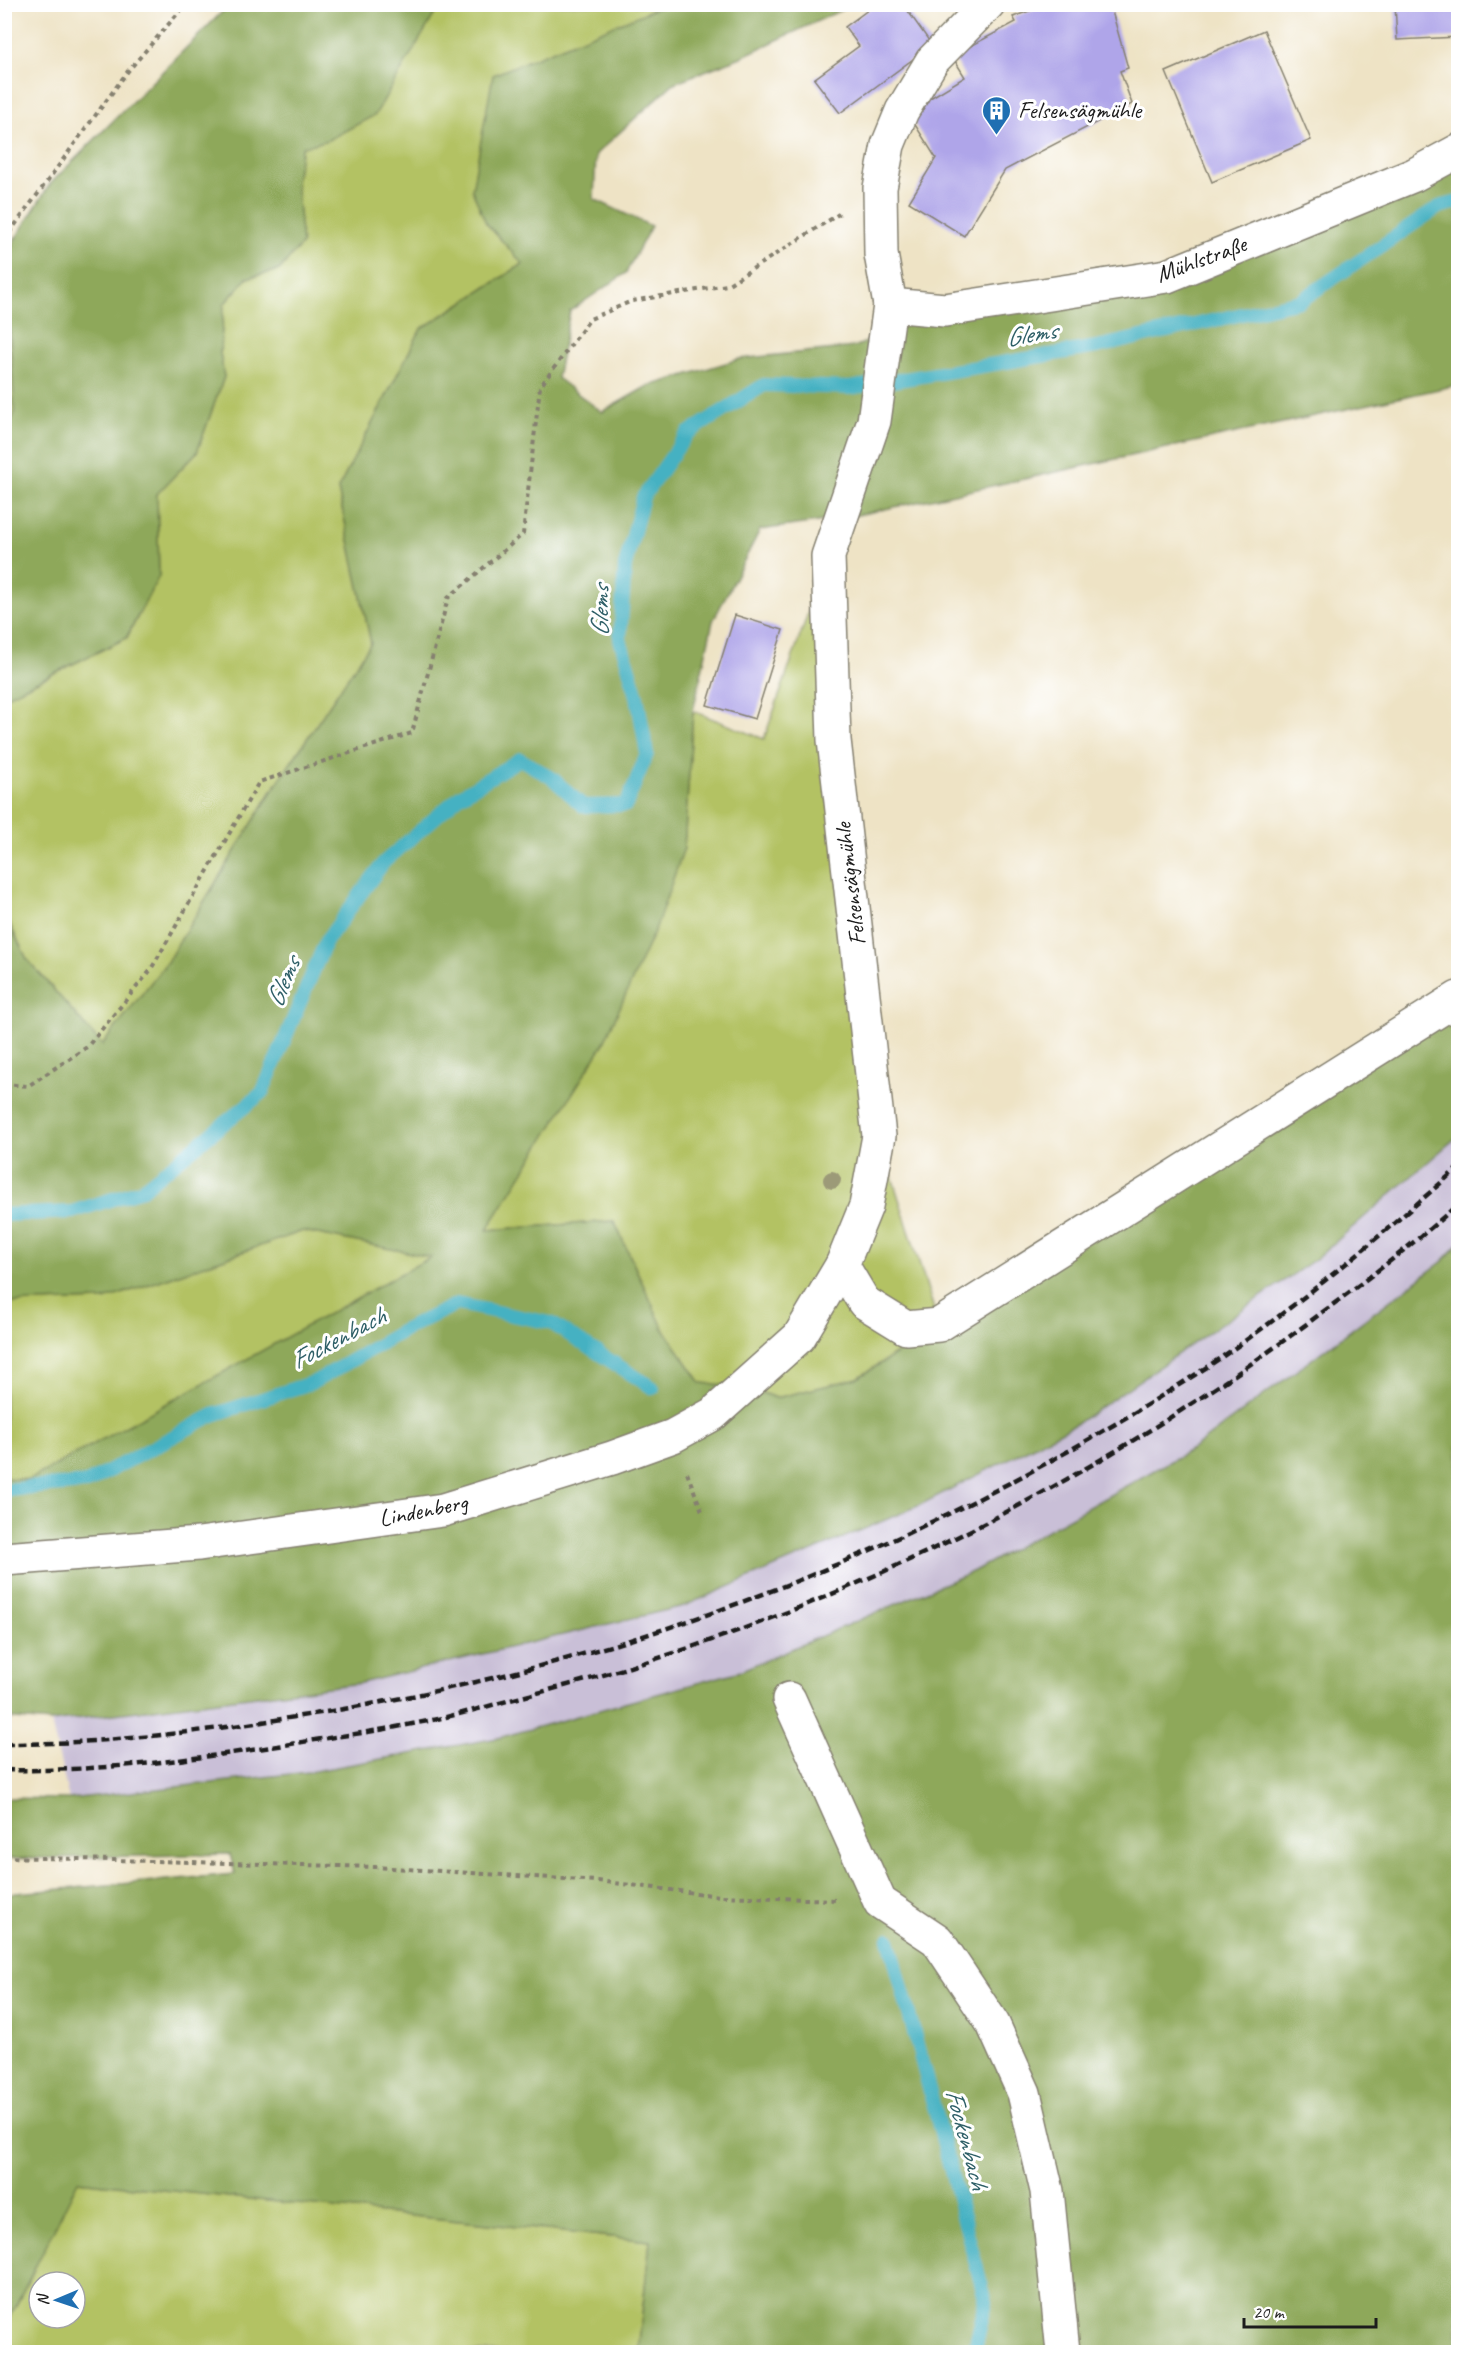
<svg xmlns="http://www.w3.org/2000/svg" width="1463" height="2357" font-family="Caveat,sans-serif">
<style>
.industrial{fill:#c9bfd7}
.green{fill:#b3c264;stroke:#686f40;stroke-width:1.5;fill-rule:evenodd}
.forest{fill:#8ea85a;stroke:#55623b;stroke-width:1.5}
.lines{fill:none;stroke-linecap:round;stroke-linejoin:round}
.stream{stroke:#45b1c2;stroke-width:14}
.building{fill:#afa5e9}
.minor-casing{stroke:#858070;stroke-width:36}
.path{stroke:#858070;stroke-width:4;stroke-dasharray:4.5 4.5;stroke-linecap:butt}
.minor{stroke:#fff;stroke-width:33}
.rail{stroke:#1c1c1c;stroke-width:4.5;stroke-dasharray:9 4.5;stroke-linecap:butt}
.tree{fill:#9c9a78}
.labels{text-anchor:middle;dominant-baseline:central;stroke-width:6;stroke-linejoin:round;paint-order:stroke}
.poi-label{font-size:24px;fill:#1c1c1c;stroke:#fff;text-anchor:start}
.street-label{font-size:24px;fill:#1c1c1c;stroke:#fff}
.water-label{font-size:26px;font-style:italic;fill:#2e5f67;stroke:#fff}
</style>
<rect width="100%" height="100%" fill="#fff"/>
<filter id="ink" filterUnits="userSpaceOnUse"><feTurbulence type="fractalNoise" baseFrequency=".0167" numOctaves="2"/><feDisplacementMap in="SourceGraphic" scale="12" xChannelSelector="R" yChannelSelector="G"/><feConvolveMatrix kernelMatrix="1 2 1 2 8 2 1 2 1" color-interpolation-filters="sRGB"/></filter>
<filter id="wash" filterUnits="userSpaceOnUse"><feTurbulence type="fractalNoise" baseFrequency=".008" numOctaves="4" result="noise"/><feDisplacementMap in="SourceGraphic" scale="24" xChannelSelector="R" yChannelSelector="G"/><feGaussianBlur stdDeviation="1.35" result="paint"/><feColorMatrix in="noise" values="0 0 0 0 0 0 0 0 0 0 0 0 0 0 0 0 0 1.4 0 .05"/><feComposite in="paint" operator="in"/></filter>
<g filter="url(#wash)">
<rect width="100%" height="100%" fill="#eee3c5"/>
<polygon class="industrial" points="1458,1136 1458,1245 1443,1261 1192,1449 974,1571 737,1672 498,1738 309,1772 69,1799 51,1722 361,1683 684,1606 1317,1258"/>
<g class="green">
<polygon points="440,5 664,5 648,11 486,223 523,264 421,329 338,489 371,643 272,791 167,962 102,1046 27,959 5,914 5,697 127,638 159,575 157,493 197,452 224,377 220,353 224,304 247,278 279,270 302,244 296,180 302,147 328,140 418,39"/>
<polygon points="4,270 15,413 5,436 4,436"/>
<polygon points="828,556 879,1136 939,1325 858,1378 776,1398 745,1387 701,1383 663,1328 614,1221 486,1230 604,1043 684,848 693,711 764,739"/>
<polygon points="303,1231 432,1257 29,1480 5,1478 4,1303 104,1300"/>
<path d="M77,2181L650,2241L638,2352H5L4,2328ZM39,2282H75V2318H39Z"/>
</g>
<g class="forest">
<polygon points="230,4 440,5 375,115 328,140 302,147 296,180 302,244 279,270 247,278 224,304 220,353 224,377 197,452 157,494 159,576 126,638 5,697 4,436 15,413 5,255 50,184"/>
<polygon points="664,5 852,5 741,57 674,83 596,154 594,199 651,226 626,273 570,311 557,378 602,412 646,387 739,359 854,347 945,310 1167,276 1458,151 1458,385 839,519 760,530 713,621 693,711 684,848 657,925 604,1043 487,1230 614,1221 663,1328 701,1383 745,1387 776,1398 858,1378 1458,998 1458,1136 1317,1258 1076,1424 918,1506 684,1606 361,1683 51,1722 5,1718 5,1478 29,1480 431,1257 303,1231 104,1300 5,1303 4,914 27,959 102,1045 167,962 272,791 371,643 338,489 421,329 523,264 486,223 472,190 493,75"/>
<polygon points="1458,1245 1458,2352 638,2352 650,2241 78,2181 5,2328 5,1894 235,1874 230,1854 5,1859 5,1798 69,1799 309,1772 498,1738 737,1672 974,1571 1192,1449 1443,1261"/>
</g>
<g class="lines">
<g class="stream">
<polyline points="4,1215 72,1212 141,1190 262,1093 326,941 384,862 460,796 520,759 552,778 583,806 626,805 647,754 637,696 620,639 625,566 643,497 688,433 764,385 850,388 1097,347 1300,301 1439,207 1458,202"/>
<polyline points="4,1490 87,1483 213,1415 314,1382 406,1329 457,1304 551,1323 653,1388"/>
<polyline points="889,1939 986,2302 974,2352"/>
</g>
</g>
<g id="blocks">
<g class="building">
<polygon points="876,4 903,4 932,45 840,113 814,79 859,46 845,27"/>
<polygon points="1048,4 1110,4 1128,68 1120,71 1132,104 1005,170 964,236 909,202 936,158 907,112 965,77 952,56 1016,22 1013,17"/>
<polygon points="1395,4 1458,4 1458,37 1397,40"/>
<polygon points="1264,30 1311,140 1212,182 1166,72"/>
<polygon points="735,615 783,630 755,719 707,705"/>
</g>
</g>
</g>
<g filter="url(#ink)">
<use href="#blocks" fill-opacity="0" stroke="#858070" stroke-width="1.5"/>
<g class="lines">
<defs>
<g id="minor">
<polyline points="890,305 945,310 1167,276 1414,175 1458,151"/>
<polyline points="842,1265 864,1302 906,1328 939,1325 1458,998"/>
<polyline points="4,1559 199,1544 443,1510 612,1458 673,1436 713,1414 799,1337 842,1265 866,1206 879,1136 834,740 828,556 874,421 890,305 881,254 880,188 888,145 902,111 932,61 988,4"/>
<polyline points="789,1699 880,1902 937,1940 993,2024 1024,2093 1047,2191 1063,2352"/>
</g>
</defs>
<use href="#minor" class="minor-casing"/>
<g class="path">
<polyline points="4,240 128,71 186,4"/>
<polyline points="4,1084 28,1086 87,1047 150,971 259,782 412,733 448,598 523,534 540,387 590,319 632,301 727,285 842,212"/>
<polyline points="687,1473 702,1511"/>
<polyline points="4,1857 375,1867 598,1881 720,1896 836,1900"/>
</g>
<use href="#minor" class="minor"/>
<g class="rail">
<path d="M4,1744C114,1744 223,1729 332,1711C649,1657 937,1543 1207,1367C1296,1308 1378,1238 1458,1168"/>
<path d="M4,1770C108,1772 212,1757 315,1740C349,1735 383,1730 417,1723C451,1717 485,1707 518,1698C804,1627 1071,1498 1308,1323C1359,1285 1411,1247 1458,1204"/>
</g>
</g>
<circle class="tree" cx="832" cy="1180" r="9"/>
</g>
<defs>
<symbol id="building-pin" viewBox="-11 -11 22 30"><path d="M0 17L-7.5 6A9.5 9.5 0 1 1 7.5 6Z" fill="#1f6fb2" stroke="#fff"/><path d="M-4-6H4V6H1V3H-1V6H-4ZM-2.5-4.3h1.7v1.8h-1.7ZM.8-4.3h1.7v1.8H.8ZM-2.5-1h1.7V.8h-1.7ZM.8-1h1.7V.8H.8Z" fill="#fff"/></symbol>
</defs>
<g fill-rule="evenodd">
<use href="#building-pin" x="980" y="94" width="33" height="45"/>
</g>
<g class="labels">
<g class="poi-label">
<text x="1018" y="110">Felsensägmühle</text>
</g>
<g class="street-label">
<text transform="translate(1201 259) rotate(-20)">Mühlstraße</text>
<text transform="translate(850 884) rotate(-97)">Felsensägmühle</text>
<text transform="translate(423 1510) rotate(-11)">Lindenberg</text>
</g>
<g class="water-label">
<text transform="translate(1031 334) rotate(-9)">Glems</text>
<text transform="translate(600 611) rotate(-89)">Glems</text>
<text transform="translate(283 982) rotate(-67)">Glems</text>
<text transform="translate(338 1338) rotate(-28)">Fockenbach</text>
<text transform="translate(967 2139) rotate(75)">Fockenbach</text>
</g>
</g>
<rect width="1463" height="2357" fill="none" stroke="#fff" stroke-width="24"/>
<g transform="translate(57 2300) rotate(268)"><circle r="28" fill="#ffffff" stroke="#a4a4a4" stroke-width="1.5"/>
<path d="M0-4.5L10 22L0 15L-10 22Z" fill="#1f6fb2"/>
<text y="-9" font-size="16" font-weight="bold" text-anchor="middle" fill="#1c1c1c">N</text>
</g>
<path d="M1244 2318v9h132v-9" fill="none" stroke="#1c1c1c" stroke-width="3"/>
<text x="1253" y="2318" font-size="18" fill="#1c1c1c" stroke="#ffffff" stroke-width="4.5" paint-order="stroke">20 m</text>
</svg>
